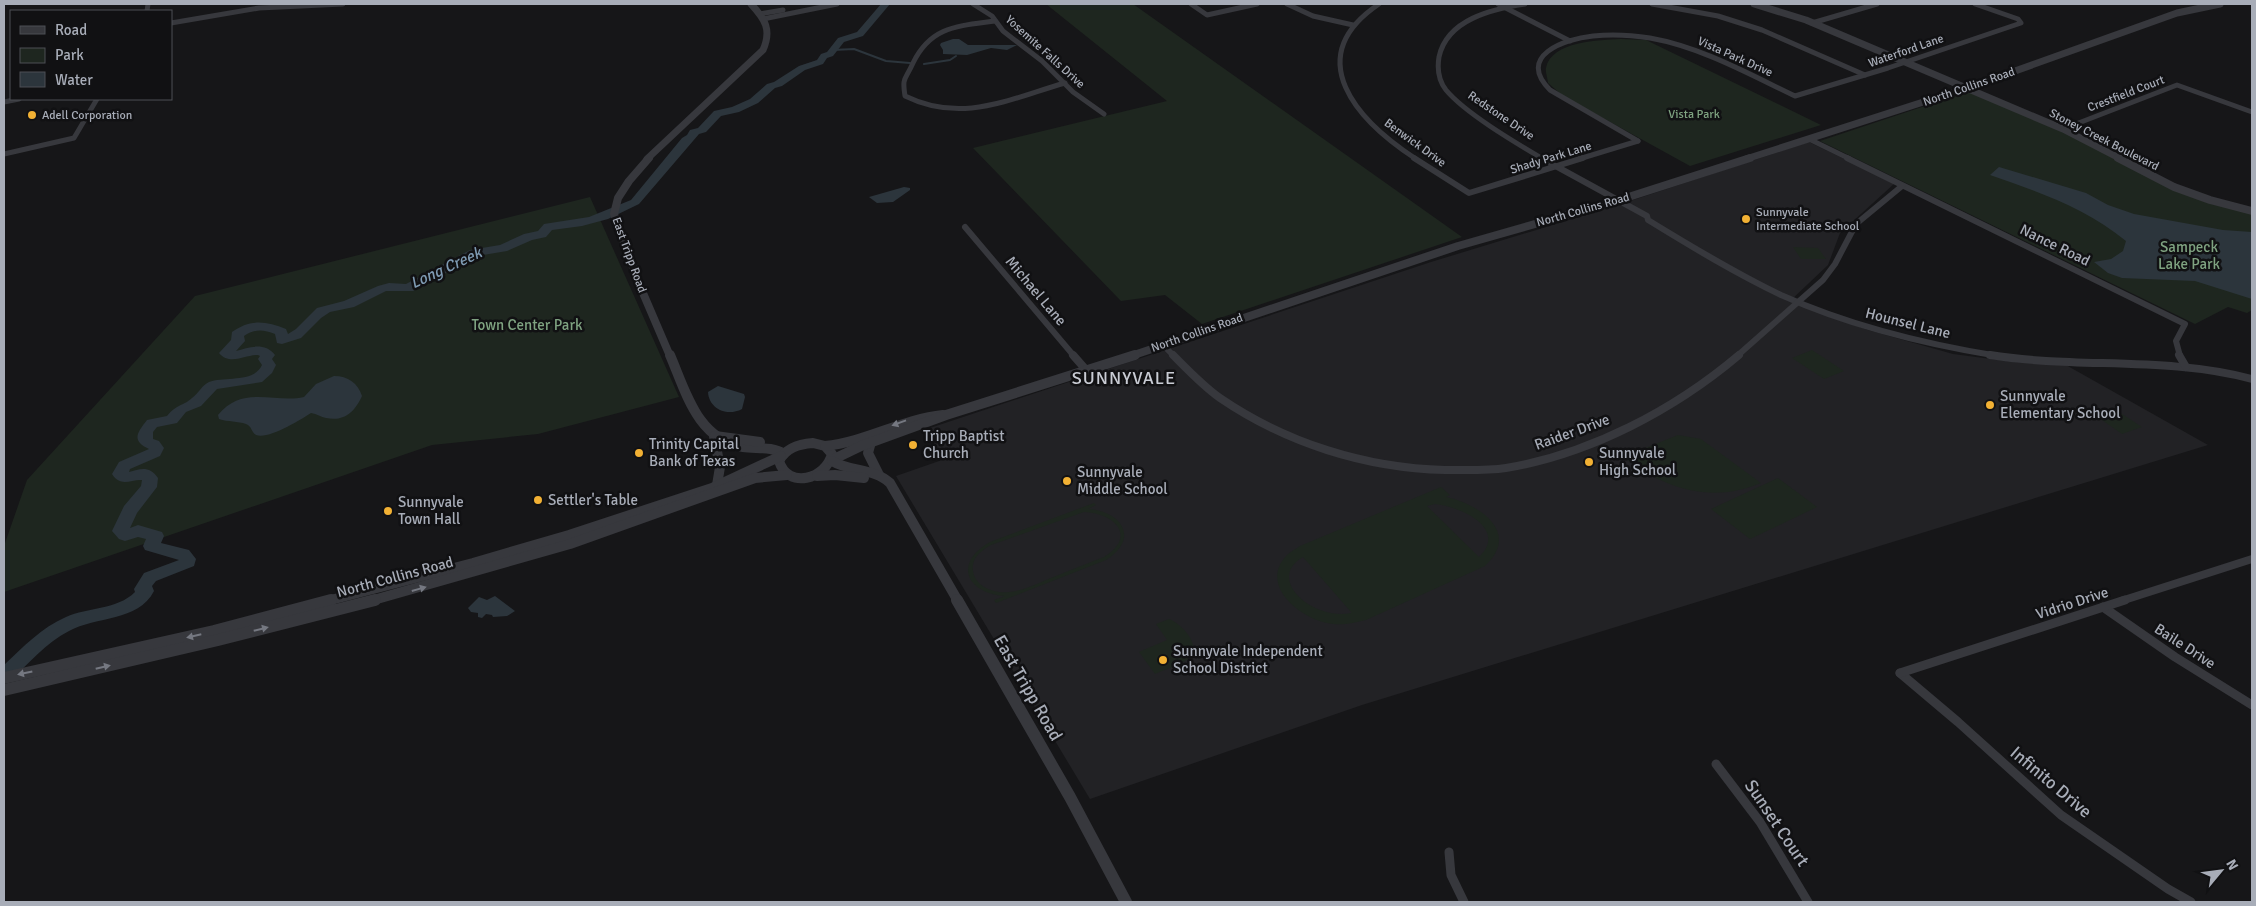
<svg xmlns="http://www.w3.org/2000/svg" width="2256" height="906" font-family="Signika,sans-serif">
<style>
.built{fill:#222225}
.green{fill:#1e261f;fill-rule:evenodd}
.water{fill:#2c353c}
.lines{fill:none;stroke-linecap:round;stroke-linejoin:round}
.stream{stroke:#2c353c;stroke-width:2}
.river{fill:#2c353c;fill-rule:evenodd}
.minor-far3{stroke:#37383d;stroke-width:5}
.minor-far2{stroke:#37383d;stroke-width:6}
.minor-far1{stroke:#37383d;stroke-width:8}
.minor{stroke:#37383d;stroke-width:9}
.tertiary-far3{stroke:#37383d;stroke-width:7}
.tertiary-far2{stroke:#37383d;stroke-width:8}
.tertiary-far1{stroke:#37383d;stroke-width:10}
.tertiary{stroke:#37383d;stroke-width:12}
.oneway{fill:#757881}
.poi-dot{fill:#f2b134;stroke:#111113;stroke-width:2}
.labels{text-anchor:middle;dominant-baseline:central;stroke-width:5;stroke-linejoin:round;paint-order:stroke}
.far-street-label{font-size:12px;fill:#a8adb8;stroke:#111113}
.far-park-label{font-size:12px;fill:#7fa381;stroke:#111113}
.far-poi-label{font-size:12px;fill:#a8adb8;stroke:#111113;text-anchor:start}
.street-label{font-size:15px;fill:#a8adb8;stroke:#111113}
.park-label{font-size:15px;fill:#7fa381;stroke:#111113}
.poi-label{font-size:15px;fill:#a8adb8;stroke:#111113;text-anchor:start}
.water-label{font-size:16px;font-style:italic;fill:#7f9bb3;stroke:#111113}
.quarter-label{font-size:18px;letter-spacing:1px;fill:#c9ccd4;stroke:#111113}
.near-street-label{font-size:18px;fill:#a8adb8;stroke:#111113}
</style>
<rect width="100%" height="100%" fill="#161618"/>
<polygon class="built" points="1809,142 1895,183 1840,233 1828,265 1790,301 1868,330 1953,354 2014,362 2066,365 2208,445 1362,705 1090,799 896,476 945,459 924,430 1431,262 1615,206"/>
<g class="green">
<polygon points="1046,4 1133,4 1462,237 1202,324 1165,295 1121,301 973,148 1167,101"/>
<path d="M1621,39L1646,40L1821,125L1690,166L1563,96L1548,83C1548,79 1545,72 1546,68C1551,41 1600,40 1621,39Z"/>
<polygon points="1970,91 2073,136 2150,178 2252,212 2252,310 2247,313 2228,307 2195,324 1820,141"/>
<polygon points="590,197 679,397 538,434 432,445 4,592 4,546 27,480 195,296"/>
<polygon points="1793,247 1818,248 1826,259 1801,259"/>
<polygon points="1812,350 1844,371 1824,379 1792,358"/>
<polygon points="2119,412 2142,427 2122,434 2099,418"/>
<path d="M1678,435L1701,439L1761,483C1711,504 1665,489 1623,457Z"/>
<polygon points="1778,478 1817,507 1750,539 1711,509"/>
<path d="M1441,487L1450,495L1446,497C1480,504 1521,533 1485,566L1366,620C1353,623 1341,626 1327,623C1300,618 1258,585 1287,555C1290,552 1296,549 1300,546ZM1435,504C1459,506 1509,528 1479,557L1427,506ZM1303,557L1351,612V613C1315,621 1264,580 1303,557Z"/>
<path d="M1094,503L1096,505L1088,509C1122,511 1140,539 1106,560L996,603L994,600L1005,596C966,593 953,563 990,542ZM1084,512C1114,513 1138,536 1104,557C1084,565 1065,572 1046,580C1034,585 1022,591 1009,592C995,594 975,587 973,571C971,558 981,551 991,545Z"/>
<path d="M1169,619C1181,623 1204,647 1188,659C1179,666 1165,669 1155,674L1139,652L1167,640L1156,624Z"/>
</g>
<g class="water">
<polygon points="953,39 959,39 968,45 1017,45 1007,50 991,48 967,55 943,54 943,50 940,45 941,43"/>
<path d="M1999,167L2086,193L2108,205L2134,214L2223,230L2252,232V299L2195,281L2122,278L2108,273L2094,262L2111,259L2123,251L2126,241C2086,208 2039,192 1990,175Z"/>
<polygon points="904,187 910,188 910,190 893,202 877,203 869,197"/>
<path d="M334,376C348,376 358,383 362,396C355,411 345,422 326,418C321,417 317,414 311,413C300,420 268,440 256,435C251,432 252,426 246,424C238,421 228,422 219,419L218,415C243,384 276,404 304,397L316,384Z"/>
<path d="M718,386L744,394L745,397L742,409C727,417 709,409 708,392Z"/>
<polygon points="495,596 515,611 507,616 493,617 492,615 486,614 482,618 478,617 478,613 471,612 468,608 479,597 487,600"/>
</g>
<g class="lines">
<g class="stream">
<polyline points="833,50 854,49 886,61 910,63"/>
<polyline points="924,64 950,60 956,56"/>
</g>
<path class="river" d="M881,4H890L863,36L844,42L833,56L827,58L823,64L805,70L782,86L775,88L758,103L739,112L721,116L706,132L699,134L639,204L608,219L582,226L552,230L546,237L532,240L507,251L477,256L413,291H386L354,307L330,312L321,318L301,338L282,344L277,343L275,334C263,329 254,329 244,336L245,341L236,351C249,347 265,342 275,355L272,359L276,365L272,373L262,382L217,389L201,406L186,412L177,423L157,427L153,432V439L159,441L164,448L160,456L130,469L129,472C141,468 150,466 158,478L157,487L137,513L130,528L138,525L162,532L164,536L161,543L189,550L196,559L194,566L156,581L152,586L154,591C138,622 96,616 69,631C46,643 29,663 10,681L4,683V665C23,647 41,628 66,617C88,607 117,610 135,592L134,589L144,573L179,560L145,550L143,546L146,539L138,537L125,541L119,539L112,531L124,506L141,486L142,480C131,479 121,488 112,474L119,462L149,449C132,441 136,434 147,420L167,416C178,403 182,407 192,398C198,394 202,385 209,382C225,376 254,383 262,365L258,359L260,356L258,355C244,355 230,366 219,353L231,340L232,332C250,319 266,321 286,329L288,334L296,329L317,308L344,301L378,286L389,283L406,284L470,250L500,245L524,234L538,231L544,224L589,217L631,200L682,138L687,135L690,130L698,128L714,111L732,107L750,99L767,84L774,82L799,66L817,60L821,54L827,52L838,38L857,32Z"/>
<g class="minor-far3">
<polyline points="973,4 992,16 1003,31 1042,61 1073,92 1104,114"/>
<polyline points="1191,4 1207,15 1257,4"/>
<polyline points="1287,4 1313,16 1353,25"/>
<path d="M1379,4C1299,58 1358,121 1416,159"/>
<polyline points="1498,4 1570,41"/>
<path d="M1525,4C1493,9 1447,19 1439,57C1437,69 1439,81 1446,90C1465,113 1516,143 1543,159"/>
<polyline points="1652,4 1718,16 1762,30 1865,75"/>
<polyline points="147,11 148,4"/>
<polyline points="759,14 783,10"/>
<polyline points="763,19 837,4"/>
<path d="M995,21C958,26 931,26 913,63C905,81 902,76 905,96C962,124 1009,99 1065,83"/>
<polyline points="171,23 259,8 343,4"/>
<polyline points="1812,23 1877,4"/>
<polyline points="4,102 19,99"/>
<polyline points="2063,129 2177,85 2252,112"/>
<polyline points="1809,139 1850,159"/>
<path d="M1638,141L1550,90C1516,56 1564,39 1593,36C1612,34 1631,35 1650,38C1701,47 1749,74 1795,96L1888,68L2021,23L2018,19L1975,4"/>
<polyline points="4,154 74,138 97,99"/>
<polyline points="1579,159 1638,141"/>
</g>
<g class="minor-far2">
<polyline points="1414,158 1469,193 1583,158"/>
<path d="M1541,158L1647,216L1648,220C1692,247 1735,273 1781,295C1850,326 1924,344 1998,356"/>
<polyline points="1847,158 2185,324 2176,341 2180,356"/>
<polyline points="965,227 1074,356"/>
<polyline points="1162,344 1174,356"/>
<polyline points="1737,356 1823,280 1835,264 1856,224 1902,186"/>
</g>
<g class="minor-far1">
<polyline points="1073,355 1087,371"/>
<path d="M1173,355C1188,370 1203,386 1220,398C1286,443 1365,468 1445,470C1465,470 1486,471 1506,468C1590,454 1674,410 1739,355"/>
<path d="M1990,355C2077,369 2166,356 2252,379"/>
<polyline points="2179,355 2186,367"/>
<polyline points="2121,601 2252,559"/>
</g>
<g class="minor">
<polyline points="2103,607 2175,657 2252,705"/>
<polyline points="1900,673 1958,722 2061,815 2168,889 2191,902"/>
<polyline points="1900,673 2125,600"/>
<polyline points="1716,764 1760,822 1808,902"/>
<polyline points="1449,852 1451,875 1464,902"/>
</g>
<g class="tertiary-far3">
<polyline points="1754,4 1806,20 2063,129 2121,159"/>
<path d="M647,159L763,50C772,30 765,19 751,4"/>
<polyline points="1746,159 1973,86 2177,13 2220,4"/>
</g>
<g class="tertiary-far2">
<polyline points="649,158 629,181 618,198 614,214 637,279 670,356"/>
<polyline points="2118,158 2174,187 2210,200 2252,211"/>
<polyline points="1131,356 1458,246 1616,201 1750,158"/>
</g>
<g class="tertiary-far1">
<path d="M670,355C686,392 697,439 743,447C756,449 772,446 784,454"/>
<polyline points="714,436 720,467 717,485"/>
<polyline points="715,436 760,442"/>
<polyline points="871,442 868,453 879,475"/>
<path d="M813,443L825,446L832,454C826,479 788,490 779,461C786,448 798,444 813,443Z"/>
<path d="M825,446C866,442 902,419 943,415"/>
<polyline points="832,460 861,446 946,415 1135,355"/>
<path d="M832,461C850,472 874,468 890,483L958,601"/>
<polyline points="817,476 835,475 864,478"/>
<polyline points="327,601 473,563 569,535 712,488 781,456"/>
<polyline points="370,601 570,544 755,478 787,475"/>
</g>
<g class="tertiary">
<polyline points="957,600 1070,797 1126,902"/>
<polyline points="4,678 214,631 331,600"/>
<polyline points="4,690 218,640 375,600"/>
</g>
</g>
<defs><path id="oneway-solid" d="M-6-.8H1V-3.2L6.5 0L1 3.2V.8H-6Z" transform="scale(1.25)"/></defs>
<g class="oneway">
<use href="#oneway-solid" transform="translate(899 423) rotate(160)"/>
<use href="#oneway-solid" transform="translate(419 589) rotate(-16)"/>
<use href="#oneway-solid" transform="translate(261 629) rotate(-14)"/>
<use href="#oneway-solid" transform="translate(194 636) rotate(167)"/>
<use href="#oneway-solid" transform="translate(103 667) rotate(-13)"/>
<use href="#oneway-solid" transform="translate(25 673) rotate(168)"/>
</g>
<g class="poi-dot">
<circle cx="32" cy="115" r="5"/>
<circle cx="1746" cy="219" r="5"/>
<circle cx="1990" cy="405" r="5"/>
<circle cx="913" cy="445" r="5"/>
<circle cx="639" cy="453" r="5"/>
<circle cx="1589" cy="462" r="5"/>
<circle cx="1067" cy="481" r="5"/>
<circle cx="538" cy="500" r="5"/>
<circle cx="388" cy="511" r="5"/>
<circle cx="1163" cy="660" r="5"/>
</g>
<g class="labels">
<g class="far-street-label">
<text transform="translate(1906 51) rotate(-19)">Waterford Lane</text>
<text transform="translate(1045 52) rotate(42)">Yosemite Falls Drive</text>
<text transform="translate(1735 57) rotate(24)">Vista Park Drive</text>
<text transform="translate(1969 87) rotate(-19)">North Collins Road</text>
<text transform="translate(2126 94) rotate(-21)">Crestfield Court</text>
<text transform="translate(1501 116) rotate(34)">Redstone Drive</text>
<text transform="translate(2104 140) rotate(27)">Stoney Creek Boulevard</text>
<text transform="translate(1415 143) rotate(36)">Benwick Drive</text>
<text transform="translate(1551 158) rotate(-17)">Shady Park Lane</text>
<text transform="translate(1583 210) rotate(-16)">North Collins Road</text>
<text transform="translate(629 255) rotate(70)">East Tripp Road</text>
<text transform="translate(1197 333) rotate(-19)">North Collins Road</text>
</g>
<g class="far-park-label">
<text x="1694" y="114">Vista Park</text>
</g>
<g class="far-poi-label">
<text x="42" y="115">Adell Corporation</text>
<text x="1756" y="212">Sunnyvale<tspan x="1756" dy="14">Intermediate School</tspan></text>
</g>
<g class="street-label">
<text transform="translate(2055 245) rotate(26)">Nance Road</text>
<text transform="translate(1036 291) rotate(50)">Michael Lane</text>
<text transform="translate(1908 323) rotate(14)">Hounsel Lane</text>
<text transform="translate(1572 432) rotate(-20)">Raider Drive</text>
<text transform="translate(395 577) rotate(-15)">North Collins Road</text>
<text transform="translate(2072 603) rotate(-18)">Vidrio Drive</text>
<text transform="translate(2185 646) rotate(33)">Baile Drive</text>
</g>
<g class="park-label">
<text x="2189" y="247">Sampeck<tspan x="2189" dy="17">Lake Park</tspan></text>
<text x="527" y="325">Town Center Park</text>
</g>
<g class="poi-label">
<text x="2000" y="396">Sunnyvale<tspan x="2000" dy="17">Elementary School</tspan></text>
<text x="923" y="436">Tripp Baptist<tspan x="923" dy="17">Church</tspan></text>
<text x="649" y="444">Trinity Capital<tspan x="649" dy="17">Bank of Texas</tspan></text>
<text x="1599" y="453">Sunnyvale<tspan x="1599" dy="17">High School</tspan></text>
<text x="1077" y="472">Sunnyvale<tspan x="1077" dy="17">Middle School</tspan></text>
<text x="548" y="500">Settler's Table</text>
<text x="398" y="502">Sunnyvale<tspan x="398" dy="17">Town Hall</tspan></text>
<text x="1173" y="651">Sunnyvale Independent<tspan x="1173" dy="17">School District</tspan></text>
</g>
<g class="water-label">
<text transform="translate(446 268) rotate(-25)">Long Creek</text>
</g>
<g class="quarter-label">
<text x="1124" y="378">SUNNYVALE</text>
</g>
<g class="near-street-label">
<text transform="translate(1028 688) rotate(60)">East Tripp Road</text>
<text transform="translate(2051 782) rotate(40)">Infinito Drive</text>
<text transform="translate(1777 823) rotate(56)">Sunset Court</text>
</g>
</g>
<rect width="2256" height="906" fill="none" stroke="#a8adb8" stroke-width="10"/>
<rect x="10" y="10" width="162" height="90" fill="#111113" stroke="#4d4f55"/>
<rect x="20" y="26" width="25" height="8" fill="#37383d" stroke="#4d4f55"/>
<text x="55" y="35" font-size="15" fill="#a8adb8">Road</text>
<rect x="20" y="48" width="25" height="15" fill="#1e261f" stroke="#4d4f55"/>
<text x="55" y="60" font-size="15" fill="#a8adb8">Park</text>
<rect x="20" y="72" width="25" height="15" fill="#2c353c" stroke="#4d4f55"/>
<text x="55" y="85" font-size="15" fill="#a8adb8">Water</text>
<g transform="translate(2221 871) rotate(61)" stroke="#111113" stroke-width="4" paint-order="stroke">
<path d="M0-4L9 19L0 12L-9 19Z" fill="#a8adb8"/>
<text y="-8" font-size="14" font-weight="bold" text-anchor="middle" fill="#a8adb8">N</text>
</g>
</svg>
